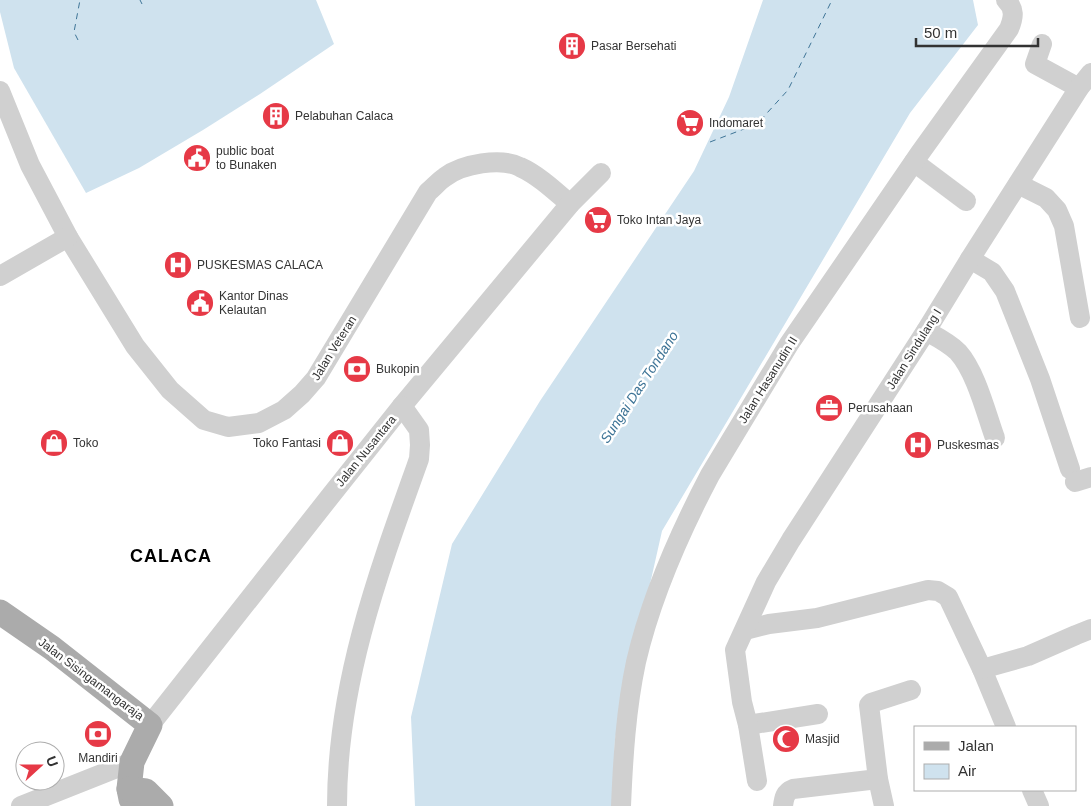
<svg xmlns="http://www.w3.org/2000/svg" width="1091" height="806" font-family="Arial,sans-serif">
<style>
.water{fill:#cfe2ee}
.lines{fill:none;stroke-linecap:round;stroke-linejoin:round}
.ferry{stroke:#3f7597;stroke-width:1;stroke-dasharray:6 5;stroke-linecap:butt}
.minor{stroke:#d0d0d0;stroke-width:20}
.major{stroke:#ababab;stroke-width:25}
.labels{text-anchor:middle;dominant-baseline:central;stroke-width:5;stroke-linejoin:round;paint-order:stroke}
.poi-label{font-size:12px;fill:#333;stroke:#fff;text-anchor:start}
.street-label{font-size:12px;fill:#333;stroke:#fff}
.water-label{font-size:14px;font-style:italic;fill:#3f7597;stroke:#fff}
.district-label{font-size:18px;font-weight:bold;letter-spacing:1px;fill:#000;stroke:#fff}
</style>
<rect width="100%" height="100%" fill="#fff"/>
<g class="water">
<polygon points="0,0 316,0 334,44 260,94 203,130 139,168 86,193 14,68 0,12"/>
<polygon points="763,0 973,0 978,25 910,113 662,531 615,739 612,806 415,806 411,717 452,544 540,401 694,171 729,97"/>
</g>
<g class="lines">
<g class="ferry">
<polyline points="140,0 142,4"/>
<polyline points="78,40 74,32 80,0"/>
<polyline points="710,142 757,124 788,90 832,0"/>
</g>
<g class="minor">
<polyline points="1042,44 1035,64 1079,88"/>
<path d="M0,91L30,165L68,237L135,346L170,390L204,420L228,427L259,423L284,410L302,394L316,378L428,192C434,187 439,181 445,177C462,164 501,157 520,167C538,175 555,191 570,204"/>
<polyline points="914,162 966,201"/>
<polyline points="1018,184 1046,198 1057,210 1064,226 1080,318"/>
<polyline points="970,259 992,272 1005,291 1040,379 1070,469"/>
<polyline points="0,276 68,237"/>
<path d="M926,331C937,337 949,343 958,352C976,372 986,413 995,438"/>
<polyline points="1075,482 1091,477"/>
<polyline points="745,630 769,624 817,618 928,590 938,591 948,597 982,669 1006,727"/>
<polyline points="982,669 1028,656 1076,635 1091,629"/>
<polyline points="150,725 332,494 402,406 570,204 601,173"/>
<polyline points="748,725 818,714"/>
<polyline points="757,781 748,725 742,702 735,650 766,582 791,540 926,331 970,259 1079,88 1091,73"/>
<polyline points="1032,790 1039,806"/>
<polyline points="21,806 132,762"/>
<path d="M337,806C337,684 378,573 419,459L420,445L419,430L402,406"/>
<path d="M621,806C623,758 626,709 636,662C651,597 679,534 710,475L789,344L920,153L1009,29C1014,17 1015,9 1006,0"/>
<path d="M783,806C784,798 785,792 793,789L878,779"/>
<polyline points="884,806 878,779 869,705 871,703 911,690"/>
</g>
<g class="major">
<polyline points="0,612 52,648 150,725 132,762 129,789 131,799 135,806"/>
<polyline points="129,789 146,791 161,806"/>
</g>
</g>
<defs>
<symbol id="building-disc" viewBox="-11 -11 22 22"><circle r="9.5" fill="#e63946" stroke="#fff"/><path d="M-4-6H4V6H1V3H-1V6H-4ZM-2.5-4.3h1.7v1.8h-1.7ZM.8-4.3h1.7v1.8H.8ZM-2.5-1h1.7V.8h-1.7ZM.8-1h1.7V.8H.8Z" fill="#fff"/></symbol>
<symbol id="supermarket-disc" viewBox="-11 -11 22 22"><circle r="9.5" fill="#e63946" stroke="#fff"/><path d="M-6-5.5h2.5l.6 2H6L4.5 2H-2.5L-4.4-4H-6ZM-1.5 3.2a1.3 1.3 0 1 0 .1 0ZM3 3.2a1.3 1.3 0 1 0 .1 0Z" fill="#fff"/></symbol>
<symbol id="civic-disc" viewBox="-11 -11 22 22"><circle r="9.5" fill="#e63946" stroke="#fff"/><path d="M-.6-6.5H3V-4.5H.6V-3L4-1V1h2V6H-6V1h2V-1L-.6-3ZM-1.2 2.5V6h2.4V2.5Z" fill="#fff"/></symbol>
<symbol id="hospital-disc" viewBox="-11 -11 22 22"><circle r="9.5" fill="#e63946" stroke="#fff"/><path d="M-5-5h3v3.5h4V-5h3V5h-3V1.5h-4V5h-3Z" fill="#fff"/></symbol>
<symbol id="bank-disc" viewBox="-11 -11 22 22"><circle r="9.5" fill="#e63946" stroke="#fff"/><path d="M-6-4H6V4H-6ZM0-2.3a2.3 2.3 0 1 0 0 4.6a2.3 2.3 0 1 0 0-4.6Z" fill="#fff"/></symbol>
<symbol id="office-disc" viewBox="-11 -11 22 22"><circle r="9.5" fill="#e63946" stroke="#fff"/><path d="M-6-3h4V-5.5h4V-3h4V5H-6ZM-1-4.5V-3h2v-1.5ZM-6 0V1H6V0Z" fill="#fff"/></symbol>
<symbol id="shop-disc" viewBox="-11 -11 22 22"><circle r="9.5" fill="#e63946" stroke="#fff"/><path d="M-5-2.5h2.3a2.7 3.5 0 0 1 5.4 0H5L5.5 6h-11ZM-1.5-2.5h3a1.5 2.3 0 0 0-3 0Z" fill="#fff"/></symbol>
<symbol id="mosque-disc" viewBox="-11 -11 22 22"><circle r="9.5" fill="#e63946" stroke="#fff"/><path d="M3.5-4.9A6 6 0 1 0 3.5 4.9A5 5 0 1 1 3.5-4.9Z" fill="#fff"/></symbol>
</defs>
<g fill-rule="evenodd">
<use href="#building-disc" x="556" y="30" width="32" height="32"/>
<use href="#building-disc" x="260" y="100" width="32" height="32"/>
<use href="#supermarket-disc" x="674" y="107" width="32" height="32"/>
<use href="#civic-disc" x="181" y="142" width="32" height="32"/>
<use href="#supermarket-disc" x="582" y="204" width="32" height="32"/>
<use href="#hospital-disc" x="162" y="249" width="32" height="32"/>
<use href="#civic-disc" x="184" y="287" width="32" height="32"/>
<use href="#bank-disc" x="341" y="353" width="32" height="32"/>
<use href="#office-disc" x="813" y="392" width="32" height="32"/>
<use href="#shop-disc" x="38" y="427" width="32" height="32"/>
<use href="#shop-disc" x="324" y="427" width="32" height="32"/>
<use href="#hospital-disc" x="902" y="429" width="32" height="32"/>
<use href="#bank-disc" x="82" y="718" width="32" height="32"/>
<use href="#mosque-disc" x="770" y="723" width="32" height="32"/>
</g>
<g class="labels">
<g class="poi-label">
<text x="591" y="46">Pasar Bersehati</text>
<text x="295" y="116">Pelabuhan Calaca</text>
<text x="709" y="123">Indomaret</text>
<text x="216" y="151">public boat<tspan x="216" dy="14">to Bunaken</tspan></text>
<text x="617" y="220">Toko Intan Jaya</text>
<text x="197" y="265">PUSKESMAS CALACA</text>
<text x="219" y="296">Kantor Dinas<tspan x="219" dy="14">Kelautan</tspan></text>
<text x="376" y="369">Bukopin</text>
<text x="848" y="408">Perusahaan</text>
<text x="73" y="443">Toko</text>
<text x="321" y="443" text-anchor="end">Toko Fantasi</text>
<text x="937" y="445">Puskesmas</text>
<text x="805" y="739">Masjid</text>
<text x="98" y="758" text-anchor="middle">Mandiri</text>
</g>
<g class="street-label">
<text transform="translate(334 348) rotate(-58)">Jalan Veteran</text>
<text transform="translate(914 349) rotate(-58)">Jalan Sindulang I</text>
<text transform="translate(768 380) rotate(-58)">Jalan Hasanudin II</text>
<text transform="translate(366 451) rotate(-51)">Jalan Nusantara</text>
<text transform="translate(91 679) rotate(37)">Jalan Sisingamangaraja</text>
</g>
<g class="water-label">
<text transform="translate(639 387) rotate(-57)">Sungai Das Tondano</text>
</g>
<g class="district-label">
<text x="171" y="556">CALACA</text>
</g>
</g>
<rect x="914" y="726" width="162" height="65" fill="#ffffff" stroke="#adadad"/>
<rect x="924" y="742" width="25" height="8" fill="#ababab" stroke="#adadad"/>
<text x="958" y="751" font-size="15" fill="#333333">Jalan</text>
<rect x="924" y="764" width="25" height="15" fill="#cfe2ee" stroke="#adadad"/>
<text x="958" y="776" font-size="15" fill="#333333">Air</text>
<g transform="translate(40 766) rotate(69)"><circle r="24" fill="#ffffff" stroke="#adadad"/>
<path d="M0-4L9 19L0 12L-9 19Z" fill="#e63946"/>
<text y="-8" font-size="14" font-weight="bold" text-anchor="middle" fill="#333333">U</text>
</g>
<path d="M916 38v8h122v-8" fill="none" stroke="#333333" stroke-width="2.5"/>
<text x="924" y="38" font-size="15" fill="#333333" stroke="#ffffff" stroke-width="4" paint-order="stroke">50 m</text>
</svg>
